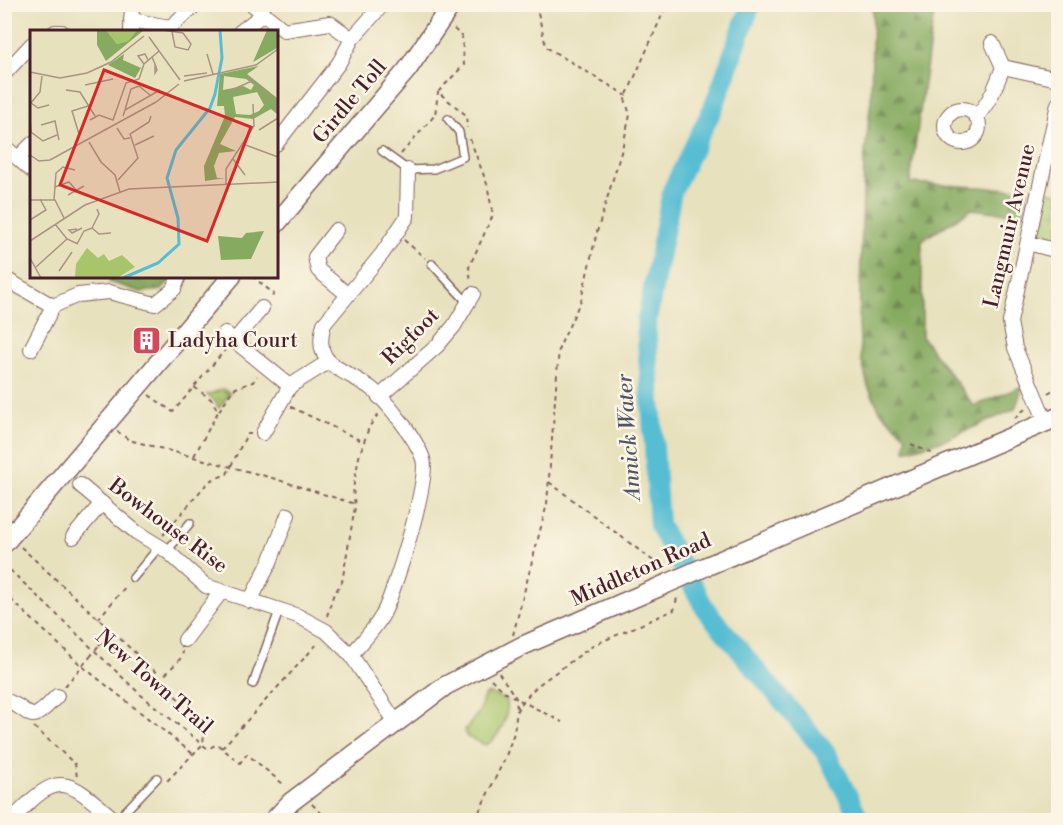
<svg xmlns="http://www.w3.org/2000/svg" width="1063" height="825" font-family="'Libre Bodoni',serif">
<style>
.grass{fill:url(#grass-dots);stroke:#79724c;stroke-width:1.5}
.forest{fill:url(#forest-firs);stroke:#686446;stroke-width:1.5}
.pitch{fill:#a8c56c;stroke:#79724c;stroke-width:1.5}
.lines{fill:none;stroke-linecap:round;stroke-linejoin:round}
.river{stroke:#56bdd3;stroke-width:20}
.lane-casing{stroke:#81635e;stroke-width:10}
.street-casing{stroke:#81635e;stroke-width:16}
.secondary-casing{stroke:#81635e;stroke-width:21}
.path{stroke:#81635e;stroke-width:2;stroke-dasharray:4.5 4.5;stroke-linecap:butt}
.lane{stroke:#fff;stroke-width:7}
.street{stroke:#fff;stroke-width:14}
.secondary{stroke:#fff;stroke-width:18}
.secondary-bridge-casing{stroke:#81635e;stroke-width:21;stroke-linecap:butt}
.path-bridge{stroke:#81635e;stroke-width:2;stroke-dasharray:4.5 4.5;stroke-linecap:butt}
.secondary-bridge{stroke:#fff;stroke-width:18}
.labels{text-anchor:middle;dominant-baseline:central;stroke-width:5;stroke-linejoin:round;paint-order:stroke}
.street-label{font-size:21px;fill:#4a1f2b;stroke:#fcf5e5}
.poi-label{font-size:21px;fill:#4a1f2b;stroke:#fcf5e5;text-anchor:start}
.water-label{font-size:22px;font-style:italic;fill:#4e5666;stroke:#fcf5e5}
.inset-river{fill:none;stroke:#56bdd3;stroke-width:3}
.inset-road{fill:none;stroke:#a99383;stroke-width:1.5}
.view{fill:#d62828;fill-opacity:0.15;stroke:#d62828;stroke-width:3}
.inset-edge{fill:none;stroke:#4a1f2b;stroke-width:3}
</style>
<defs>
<pattern id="grass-dots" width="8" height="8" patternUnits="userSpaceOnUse" patternTransform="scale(1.5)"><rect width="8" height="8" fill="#a8c56c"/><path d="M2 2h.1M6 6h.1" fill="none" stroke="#8b9f59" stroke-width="1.8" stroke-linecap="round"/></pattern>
<pattern id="forest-firs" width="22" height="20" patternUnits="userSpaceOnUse" patternTransform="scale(1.5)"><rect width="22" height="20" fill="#86aa60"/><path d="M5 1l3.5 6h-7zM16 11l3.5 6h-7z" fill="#708a4f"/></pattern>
</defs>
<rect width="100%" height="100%" fill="#fcf5e5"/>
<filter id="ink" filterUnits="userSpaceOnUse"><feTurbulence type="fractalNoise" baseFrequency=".0167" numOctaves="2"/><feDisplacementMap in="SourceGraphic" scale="12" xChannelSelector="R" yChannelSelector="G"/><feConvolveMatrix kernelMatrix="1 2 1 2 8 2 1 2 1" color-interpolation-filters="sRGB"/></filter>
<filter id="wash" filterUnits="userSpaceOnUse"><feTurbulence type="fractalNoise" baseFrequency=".008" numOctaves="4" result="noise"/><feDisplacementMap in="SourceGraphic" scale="24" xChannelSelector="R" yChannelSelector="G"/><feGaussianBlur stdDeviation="1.35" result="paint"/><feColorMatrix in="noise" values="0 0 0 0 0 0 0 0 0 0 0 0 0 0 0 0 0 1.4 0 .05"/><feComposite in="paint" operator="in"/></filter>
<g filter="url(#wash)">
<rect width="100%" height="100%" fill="#e8e1be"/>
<g class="grass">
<polygon points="1048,191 1058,193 1058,241 1043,234 1040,229"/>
<polygon points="223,389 230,393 219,408 214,400 207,395"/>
</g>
<g class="forest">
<polygon points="873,5 935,5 910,183 1028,190 1023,215 972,209 922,240 922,337 974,406 1023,386 1015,409 947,439 905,451 906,436 880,411 868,386 861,359 859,322 864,162 871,99"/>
<polygon points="112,276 173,276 162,290 141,292 109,282"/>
</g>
<path class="pitch" d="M489,693L507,700C509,715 500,738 486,745L467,737L465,730L479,712L484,696Z"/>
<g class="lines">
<polyline class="river" points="751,4 714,106 672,191 646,325 659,525 706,610 826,753 860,820"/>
</g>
</g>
<g filter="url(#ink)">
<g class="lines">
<defs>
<g id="lane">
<polyline points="382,151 408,170 434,169 463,157 459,132 448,119"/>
<polyline points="432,264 467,302"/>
<polyline points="167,551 190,523"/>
<polyline points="133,578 159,547"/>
<polyline points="253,684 279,611"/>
<polyline points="117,820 157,778"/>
</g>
<g id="street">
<polyline points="252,4 284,30 330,23 352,39"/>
<polyline points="131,20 170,27"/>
<polyline points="55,32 62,32"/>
<polyline points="131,32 132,4"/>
<polyline points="170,32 170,27 197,4"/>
<polyline points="240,32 262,15"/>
<polyline points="992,43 1003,67 1058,79"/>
<polyline points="4,74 32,44"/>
<circle cx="962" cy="126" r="17"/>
<path d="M976,117C990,102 996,86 1003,67"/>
<polyline points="276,144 339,63 352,39 383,4"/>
<polyline points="4,146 32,171"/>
<polyline points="18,158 32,144"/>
<polyline points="336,230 315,257 318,270 347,294"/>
<polyline points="1028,243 1058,251"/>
<polyline points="4,278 53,306"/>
<polyline points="225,333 290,386 328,362"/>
<polyline points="234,341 262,308"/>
<polyline points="31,349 53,306 78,295 109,292 155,304 174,289 179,276"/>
<polyline points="379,397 437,346 454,326 473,294"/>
<polyline points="1046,422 1015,348 1010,322 1058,104"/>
<polyline points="263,433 290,386"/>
<polyline points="80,485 136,532 167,551 206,586 298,616 326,631 351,655 397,724"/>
<polyline points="73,537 102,503"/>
<polyline points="250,601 270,562 288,515"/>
<polyline points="185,640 221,592"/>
<path d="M351,655C361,643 374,630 382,616C394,594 430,479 423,459C416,438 388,403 372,389C345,368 311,368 324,324L382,254L407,217L408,170"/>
<path d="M4,700C36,710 25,730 57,696"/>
<path d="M12,820C59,769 66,778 115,820"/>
</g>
<g id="secondary">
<polyline points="276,224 407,70 452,4"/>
<polyline points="4,544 232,276"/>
<polyline points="707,566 1058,417"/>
<polyline points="274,820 291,802 445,686 522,646 664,585"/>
</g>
</defs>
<use href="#lane" class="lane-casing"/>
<use href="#street" class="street-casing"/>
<use href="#secondary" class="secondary-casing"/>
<g class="path">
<polyline points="536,4 546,47 627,96"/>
<polyline points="454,29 462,36 464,65 438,92 466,115 467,128"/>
<polyline points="470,139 487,184 493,215 469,267 471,282"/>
<polyline points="401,154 435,115 438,92"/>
<polyline points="404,240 425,258"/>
<polyline points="252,276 274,294 270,299"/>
<polyline points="1048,393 1058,387"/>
<polyline points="149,395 173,412 225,350"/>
<polyline points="291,407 364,442"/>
<polyline points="219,411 233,389 253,382 257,376"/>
<polyline points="1015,418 1026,408"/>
<polyline points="117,431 129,440 269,477 355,504"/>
<polyline points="911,444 933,454"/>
<polyline points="194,456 218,412 212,400 194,387"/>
<polyline points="549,482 664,569"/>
<polyline points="163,535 209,481 227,474 247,434 251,434"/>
<polyline points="21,547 158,674 159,681 205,723 203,744 166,782"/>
<polyline points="10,570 141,695 208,749 217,744 240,763 247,754 283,784"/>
<polyline points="4,593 82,666 193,754"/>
<polyline points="327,616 333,596 342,582 355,507 353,489 359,457 369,427 379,413"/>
<polyline points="98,619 127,585"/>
<polyline points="513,635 547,504 559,348 581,300 597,232 622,149 630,115 625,99 667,4"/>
<polyline points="99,645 111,631"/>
<polyline points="499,673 516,698 517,710"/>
<polyline points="491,679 506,693 562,722"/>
<polyline points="159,681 182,657 183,651"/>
<polyline points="65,686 90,657"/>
<polyline points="34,727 75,764 77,777"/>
<polyline points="222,748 319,642"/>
<polyline points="312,804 328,820"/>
<polyline points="475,820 506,756 514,733 517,710 523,701 538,685 594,645 674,610 678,594"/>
</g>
<use href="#lane" class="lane"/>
<use href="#street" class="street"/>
<use href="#secondary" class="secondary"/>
<defs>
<polyline id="secondary-bridge" points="664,585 707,566"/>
</defs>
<use href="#secondary-bridge" class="secondary-bridge-casing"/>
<polyline class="path-bridge" points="90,657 99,645"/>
<use href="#secondary-bridge" class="secondary-bridge"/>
</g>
</g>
<defs>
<symbol id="building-square" viewBox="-11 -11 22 22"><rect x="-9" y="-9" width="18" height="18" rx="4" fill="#d1495b" stroke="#fcf5e5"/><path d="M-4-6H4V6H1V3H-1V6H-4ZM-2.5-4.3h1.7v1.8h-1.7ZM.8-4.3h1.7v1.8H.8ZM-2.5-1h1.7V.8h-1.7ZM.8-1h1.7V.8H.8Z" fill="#fff"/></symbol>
</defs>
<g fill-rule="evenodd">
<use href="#building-square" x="130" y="324" width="33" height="33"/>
</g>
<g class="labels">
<g class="street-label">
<text transform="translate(350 102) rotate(-50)">Girdle Toll</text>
<text transform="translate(1010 226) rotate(-77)">Langmuir Avenue</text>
<text transform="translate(411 337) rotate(-45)">Rigfoot</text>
<text transform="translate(168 526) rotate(37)">Bowhouse Rise</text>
<text transform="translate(641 570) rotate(-24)">Middleton Road</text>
<text transform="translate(154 682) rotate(41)">New Town Trail</text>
</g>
<g class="poi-label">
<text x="168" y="341">Ladyha Court</text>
</g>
<g class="water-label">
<text transform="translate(629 437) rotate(-94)">Annick Water</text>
</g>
</g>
<g transform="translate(30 30)">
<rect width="248" height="248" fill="#e8e1be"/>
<path d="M76,0H107L98,11L87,14Z" fill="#a8c56c"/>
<path d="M67,0H76L87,14L98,11L107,0H114L76,31L67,15ZM237,0H247V18L223,32ZM94,24L93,30L111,38L105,48L78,35ZM229,36L217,44L247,68V84L241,79L223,89L205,87L190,114L206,121L189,123L184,136L187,148H195L175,151L174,136L195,86L194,76H187L190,44ZM194,46L216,49L224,55L221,60L213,56L193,60ZM227,62L234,75L229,81L220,85L206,84L203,67ZM234,201L221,229L191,230L188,206L212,208L216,203Z" fill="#86aa60" fill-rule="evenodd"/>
<path d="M57,218L68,228L74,224L79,231L92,225L105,237L89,247H45L46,234Z" fill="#a8c56c"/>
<path class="inset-river" d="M93,248L128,233L149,214L148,188L137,148L146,120L180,78L185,64L192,28L190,0"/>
<path class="inset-road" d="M132,0L153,3L161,14L158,20L145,17L142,2M119,7L150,50M177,24L183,44M122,27L125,34L127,40L125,43V34M114,34L108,26L115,24L118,30M0,42L30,48L57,43L81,32L114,6M154,46L177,43M217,47L233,59L248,80M154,51L226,35L248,19M55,55L83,49M36,60L50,62L65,86M197,62L222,51M1,73L8,78L19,75M0,74L10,62L12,46M95,80L101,59L109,56L120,65M93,86L95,80L130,60M0,89L1,102L13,111L27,105M60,90L69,85L83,90L96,53L109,49L114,34L129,21M11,95L25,91L29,110M87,98L94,109L100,108M229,100L248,88M49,104L42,81L58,76M59,112L71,132L85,145L90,162M213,114L248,127M105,115L124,106M0,125L9,131L20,130L126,72L149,54M203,129L215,145M88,150L108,128L100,104L119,92L121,86M196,154V139L224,96L223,74M25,157L39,152L46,160M38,165L54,156M0,170H25L34,188M24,170L26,143L33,137L45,140M0,190L16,180L10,169M25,194L37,209L48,214M62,198L69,204L81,203M62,198L69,184L67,179M47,199L39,200L42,203L52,198M0,211L55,175L99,159L248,152M47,214L54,201L62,198M0,228L11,248M6,237L37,209M29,241L42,222"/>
<path class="view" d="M74,40L221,97L177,211L30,155Z"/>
<rect width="248" height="248" class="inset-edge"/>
</g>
<rect width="1063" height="825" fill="none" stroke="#fcf5e5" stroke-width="24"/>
</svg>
